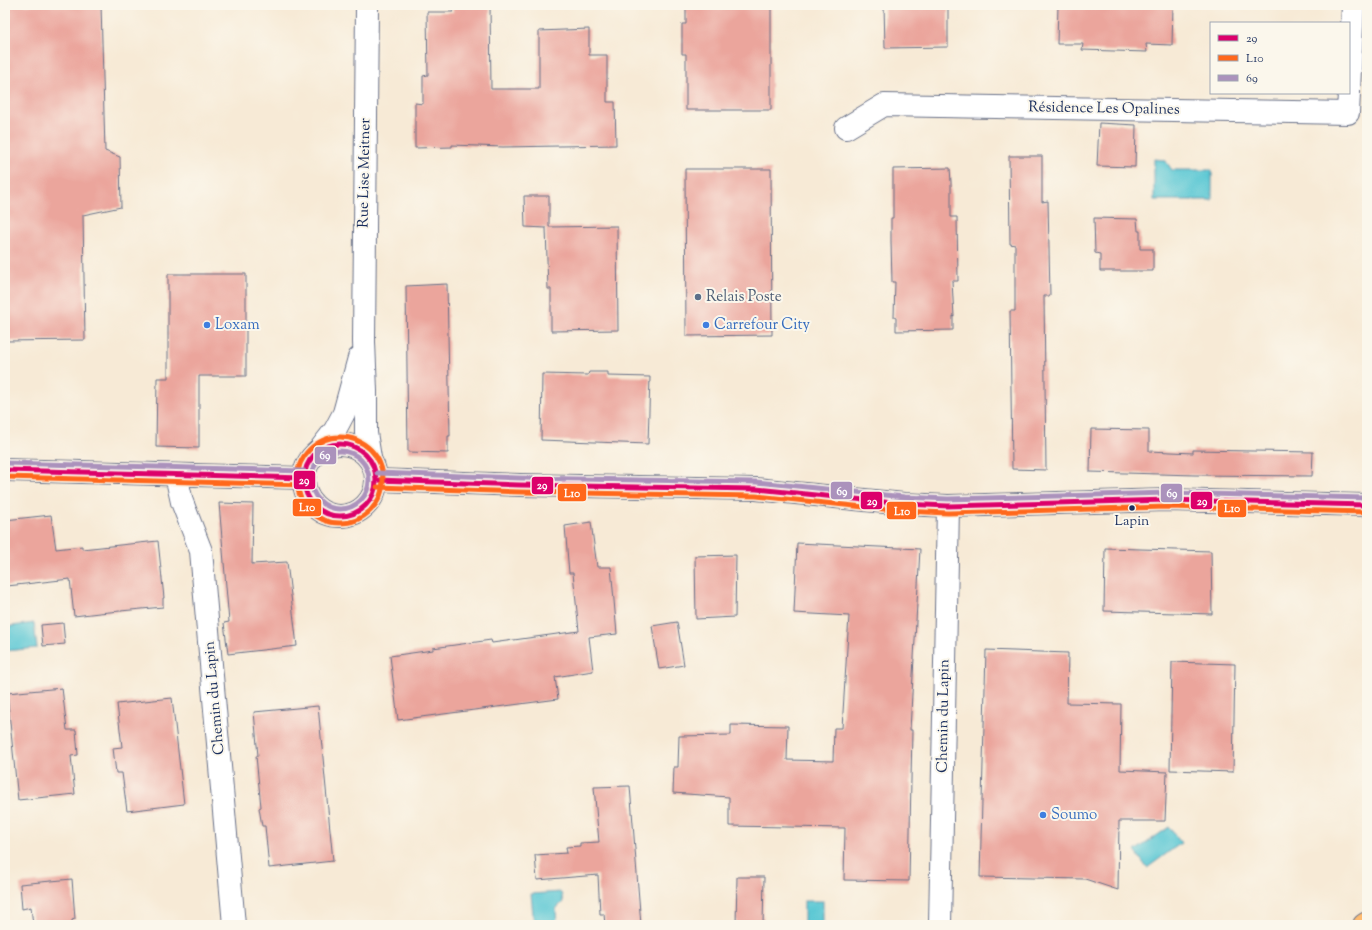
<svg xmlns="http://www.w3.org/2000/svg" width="1372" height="930" font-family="'Sorts Mill Goudy',serif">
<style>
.water{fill:#5cc8d4;stroke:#3c7c99}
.building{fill:#eba59c}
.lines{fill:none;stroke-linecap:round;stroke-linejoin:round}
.street-casing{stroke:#687088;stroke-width:24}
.secondary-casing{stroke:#687088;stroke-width:24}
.highway-casing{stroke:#687088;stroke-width:24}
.street{stroke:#fff;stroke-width:22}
.secondary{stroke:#ffe4c6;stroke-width:22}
.highway{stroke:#ffbb71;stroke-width:22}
.bus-1-casing{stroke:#fbf7ec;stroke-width:8}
.bus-2-casing{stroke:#fbf7ec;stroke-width:8}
.bus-3-casing{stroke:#fbf7ec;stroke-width:8}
.bus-1{stroke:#dc006b;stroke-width:5}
.bus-2{stroke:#ff671b;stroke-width:5}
.bus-3{stroke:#ab92bc;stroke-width:5}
.service-dot{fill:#5c6f8a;stroke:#fbf7ec;stroke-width:1.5}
.shop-dot{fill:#3f7fe0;stroke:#fbf7ec;stroke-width:1.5}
.bus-dot{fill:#1b2f5e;stroke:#fbf7ec;stroke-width:1.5}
.labels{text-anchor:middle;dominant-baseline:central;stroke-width:4;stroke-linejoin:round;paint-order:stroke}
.bus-label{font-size:14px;fill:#1b2f5e;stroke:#fbf7ec}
.street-label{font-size:15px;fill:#1b2f5e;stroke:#fbf7ec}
.service-label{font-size:15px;fill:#4e5e75;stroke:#fbf7ec;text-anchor:start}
.shop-label{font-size:15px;fill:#366cbe;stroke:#fbf7ec;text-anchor:start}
.line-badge{stroke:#fbf7ec;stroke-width:1.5}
.badge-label{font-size:11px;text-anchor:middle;font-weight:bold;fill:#fff}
</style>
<rect width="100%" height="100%" fill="#fbf7ec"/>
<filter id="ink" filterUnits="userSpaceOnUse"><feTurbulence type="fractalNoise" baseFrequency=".025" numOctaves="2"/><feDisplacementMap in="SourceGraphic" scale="8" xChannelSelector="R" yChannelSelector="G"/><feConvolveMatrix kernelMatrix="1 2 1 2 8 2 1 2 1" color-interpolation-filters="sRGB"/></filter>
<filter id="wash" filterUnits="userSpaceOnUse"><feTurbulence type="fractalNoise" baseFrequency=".012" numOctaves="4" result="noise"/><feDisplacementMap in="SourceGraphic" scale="16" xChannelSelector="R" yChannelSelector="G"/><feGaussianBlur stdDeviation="0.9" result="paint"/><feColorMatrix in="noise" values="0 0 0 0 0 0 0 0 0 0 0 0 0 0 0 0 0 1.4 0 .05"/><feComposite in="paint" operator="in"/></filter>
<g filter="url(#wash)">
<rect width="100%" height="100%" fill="#f7ead6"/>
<g class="water">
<polygon points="1154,159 1165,160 1172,170 1212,170 1212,200 1154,200"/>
<polygon points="34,623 37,648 5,651 5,627"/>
<polygon points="1169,827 1181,843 1147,868 1135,851"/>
<polygon points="561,892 563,902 556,909 557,925 534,925 531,894"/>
<rect x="804" y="901" width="19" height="24"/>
</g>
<g id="blocks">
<g class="building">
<polygon points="5,5 101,5 105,151 120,157 121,207 83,215 85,340 5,341"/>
<polygon points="452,5 490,5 491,89 539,89 539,31 589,29 589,55 607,55 607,102 615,102 616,145 503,147 452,145 452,147 415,148 415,103 423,104 423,76 428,75 427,12 453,12"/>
<polygon points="686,5 771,5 771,110 686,110 686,54 682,54 682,24 686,24"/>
<polygon points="884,5 948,5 948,47 885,48"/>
<polygon points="1058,5 1173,5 1172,45 1146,44 1147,52 1082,50 1083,44 1057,44"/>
<polygon points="1099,123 1136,125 1135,167 1097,166"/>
<polygon points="1009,156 1042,156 1042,202 1048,201 1050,296 1044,296 1046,470 1012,469 1010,311 1015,311 1015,245 1010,244"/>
<polygon points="950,168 951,182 951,217 957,217 958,281 952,281 954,317 953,316 953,330 896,331 896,318 894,317 895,282 892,282 891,241 891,218 893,218 893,169"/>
<polygon points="685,169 771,169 772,335 686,336"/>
<polygon points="524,196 549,196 549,227 617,226 618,330 551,331 551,289 548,289 546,228 525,227"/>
<polygon points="1094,218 1137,219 1138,231 1140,231 1140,249 1153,249 1153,271 1100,271 1100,254 1095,253"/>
<polygon points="168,274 246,274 246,376 199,376 199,448 156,447 157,378 168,378"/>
<polygon points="447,284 450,436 448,436 448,453 408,452 406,286"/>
<polygon points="589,372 608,372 608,376 650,377 648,444 541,440 542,374 588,375"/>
<polygon points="1091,429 1149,430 1149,451 1193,453 1193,450 1313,452 1312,476 1195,475 1090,472"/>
<polygon points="219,503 253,504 252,564 287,562 297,646 228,654 224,623 229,622"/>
<polygon points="51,515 56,549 82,546 82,549 158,541 164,598 163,598 163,607 99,613 74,616 70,579 7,586 5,569 5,520"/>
<polygon points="591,522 597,567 611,567 617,634 589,637 593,671 555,677 558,699 398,720 390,656 433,650 433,648 491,640 492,643 579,631 573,573 569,573 565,526"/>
<polygon points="797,543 920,549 910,730 912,730 909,881 844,880 845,828 729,826 729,797 673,793 674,767 678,767 679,736 731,735 731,725 788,726 787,760 833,761 834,728 842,728 849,616 794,613"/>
<polygon points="1105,548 1211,551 1212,614 1104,611"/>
<polygon points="736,555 735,617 696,619 695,556"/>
<polygon points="677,622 684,665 659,669 652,626"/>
<polygon points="63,623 65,644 43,646 41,625"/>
<polygon points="986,650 1068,653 1067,703 1121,704 1120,770 1167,772 1165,821 1119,821 1118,890 1085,879 980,877"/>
<polygon points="1172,662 1235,664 1233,772 1170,770"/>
<polygon points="62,688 67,730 76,730 78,755 71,756 75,794 18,800 7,693"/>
<polygon points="172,698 184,804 127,811 122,773 116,773 113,748 122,747 117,704"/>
<polygon points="318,706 333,861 269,868 265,826 262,826 259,808 261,807 256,756 258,756 254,712"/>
<polygon points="630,786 641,925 605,925 604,914 600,914 598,875 537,880 535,855 567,853 566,847 580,846 580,843 599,842 594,787"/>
<polygon points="737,877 764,877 763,925 736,925"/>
<polygon points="72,879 75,919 72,920 72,925 33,925 31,907 22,909 20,884"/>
</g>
</g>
</g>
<g filter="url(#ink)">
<use href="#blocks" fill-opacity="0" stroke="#687088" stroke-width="1"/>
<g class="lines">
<defs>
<g id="street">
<polyline points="367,5 364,342 366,391 366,433 370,458"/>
<polyline points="1349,90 1353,5"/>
<polyline points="846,128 884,105 1348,113 1349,93"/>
<polyline points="321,448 335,430 344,413 359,358"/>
<polyline points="176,475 182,502 201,551 234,925"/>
<polyline points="940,925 948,506"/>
</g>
<g id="secondary">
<circle cx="340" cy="480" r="36"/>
<polyline points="5,470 304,478"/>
<polyline points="377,480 520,485 756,489 904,504 948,506 1168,500 1367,505"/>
</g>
<polyline id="highway" points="1364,925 1367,923"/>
</defs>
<use href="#street" class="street-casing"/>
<use href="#secondary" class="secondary-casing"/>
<use href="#highway" class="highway-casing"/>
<use href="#street" class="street"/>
<use href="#secondary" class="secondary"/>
<use href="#highway" class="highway"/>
<defs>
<g id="bus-1">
<circle cx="340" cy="480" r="36"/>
<polyline points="5,470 304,478"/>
<polyline points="377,480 520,485 756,489 904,504 948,506 1168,500 1367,505"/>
</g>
<g id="bus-2">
<circle cx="340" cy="480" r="43"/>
<polyline points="5,477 304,485"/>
<polyline points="377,487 520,492 756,496 903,511 948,513 1168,507 1367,512"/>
</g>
<g id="bus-3">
<circle cx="340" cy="480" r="29"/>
<polyline points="5,463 304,471"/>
<polyline points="377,473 520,478 756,482 905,497 948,499 1168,493 1367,498"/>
</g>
</defs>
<use href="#bus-1" class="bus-1-casing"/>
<use href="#bus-2" class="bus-2-casing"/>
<use href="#bus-3" class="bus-3-casing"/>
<use href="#bus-1" class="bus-1"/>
<use href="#bus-2" class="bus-2"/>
<use href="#bus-3" class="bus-3"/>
</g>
</g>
<circle class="service-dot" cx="698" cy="297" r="4"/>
<g class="shop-dot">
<circle cx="207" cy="325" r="4"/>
<circle cx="706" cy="325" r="4"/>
<circle cx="1043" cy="815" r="4"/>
</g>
<circle class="bus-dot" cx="1132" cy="508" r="3.5"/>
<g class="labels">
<g class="bus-label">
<text x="1132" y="522">Lapin</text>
</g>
<g class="street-label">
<text transform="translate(1104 109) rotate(1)">Résidence Les Opalines</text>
<text transform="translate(365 173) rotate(-89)">Rue Lise Meitner</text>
<text transform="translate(215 698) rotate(-95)">Chemin du Lapin</text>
<text transform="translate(944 716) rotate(-89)">Chemin du Lapin</text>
</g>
<g class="service-label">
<text x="706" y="297">Relais Poste</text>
</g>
<g class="shop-label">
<text x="215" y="325">Loxam</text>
<text x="714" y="325">Carrefour City</text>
<text x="1051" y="815">Soumo</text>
</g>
</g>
<g class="line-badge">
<rect x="314" y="446" width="23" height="19" rx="4" fill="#ab92bc"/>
<rect x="293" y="470" width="23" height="20" rx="4" fill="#dc006b"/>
<rect x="531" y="476" width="23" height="19" rx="4" fill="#dc006b"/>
<rect x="830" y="481" width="23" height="19" rx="4" fill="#ab92bc"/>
<rect x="557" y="483" width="30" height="19" rx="4" fill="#ff671b"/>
<rect x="1160" y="483" width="23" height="20" rx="4" fill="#ab92bc"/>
<rect x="860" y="491" width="23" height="19" rx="4" fill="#dc006b"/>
<rect x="1190" y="491" width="23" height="19" rx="4" fill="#dc006b"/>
<rect x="292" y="498" width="30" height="19" rx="4" fill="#ff671b"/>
<rect x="1217" y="499" width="30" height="19" rx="4" fill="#ff671b"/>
<rect x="886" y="501" width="31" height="19" rx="4" fill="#ff671b"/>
</g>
<g class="badge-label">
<text x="325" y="459">69</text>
<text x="304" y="484">29</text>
<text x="542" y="489">29</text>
<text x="842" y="495">69</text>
<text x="572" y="497">L10</text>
<text x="1172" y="497">69</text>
<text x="872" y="505">29</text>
<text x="1202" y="505">29</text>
<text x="307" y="511">L10</text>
<text x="1232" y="512">L10</text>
<text x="902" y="515">L10</text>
</g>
<rect width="1372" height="930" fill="none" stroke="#fbf7ec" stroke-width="20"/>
<rect x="1210" y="22" width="140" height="72" fill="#fbf7ec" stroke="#a1a7b3"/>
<rect x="1218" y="35" width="20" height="6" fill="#dc006b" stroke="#a1a7b3"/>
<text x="1246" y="42" font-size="12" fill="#1b2f5e">29</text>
<rect x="1218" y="55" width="20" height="6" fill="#ff671b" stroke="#a1a7b3"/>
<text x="1246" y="62" font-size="12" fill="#1b2f5e">L10</text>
<rect x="1218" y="75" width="20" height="6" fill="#ab92bc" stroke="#a1a7b3"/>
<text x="1246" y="82" font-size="12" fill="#1b2f5e">69</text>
</svg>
